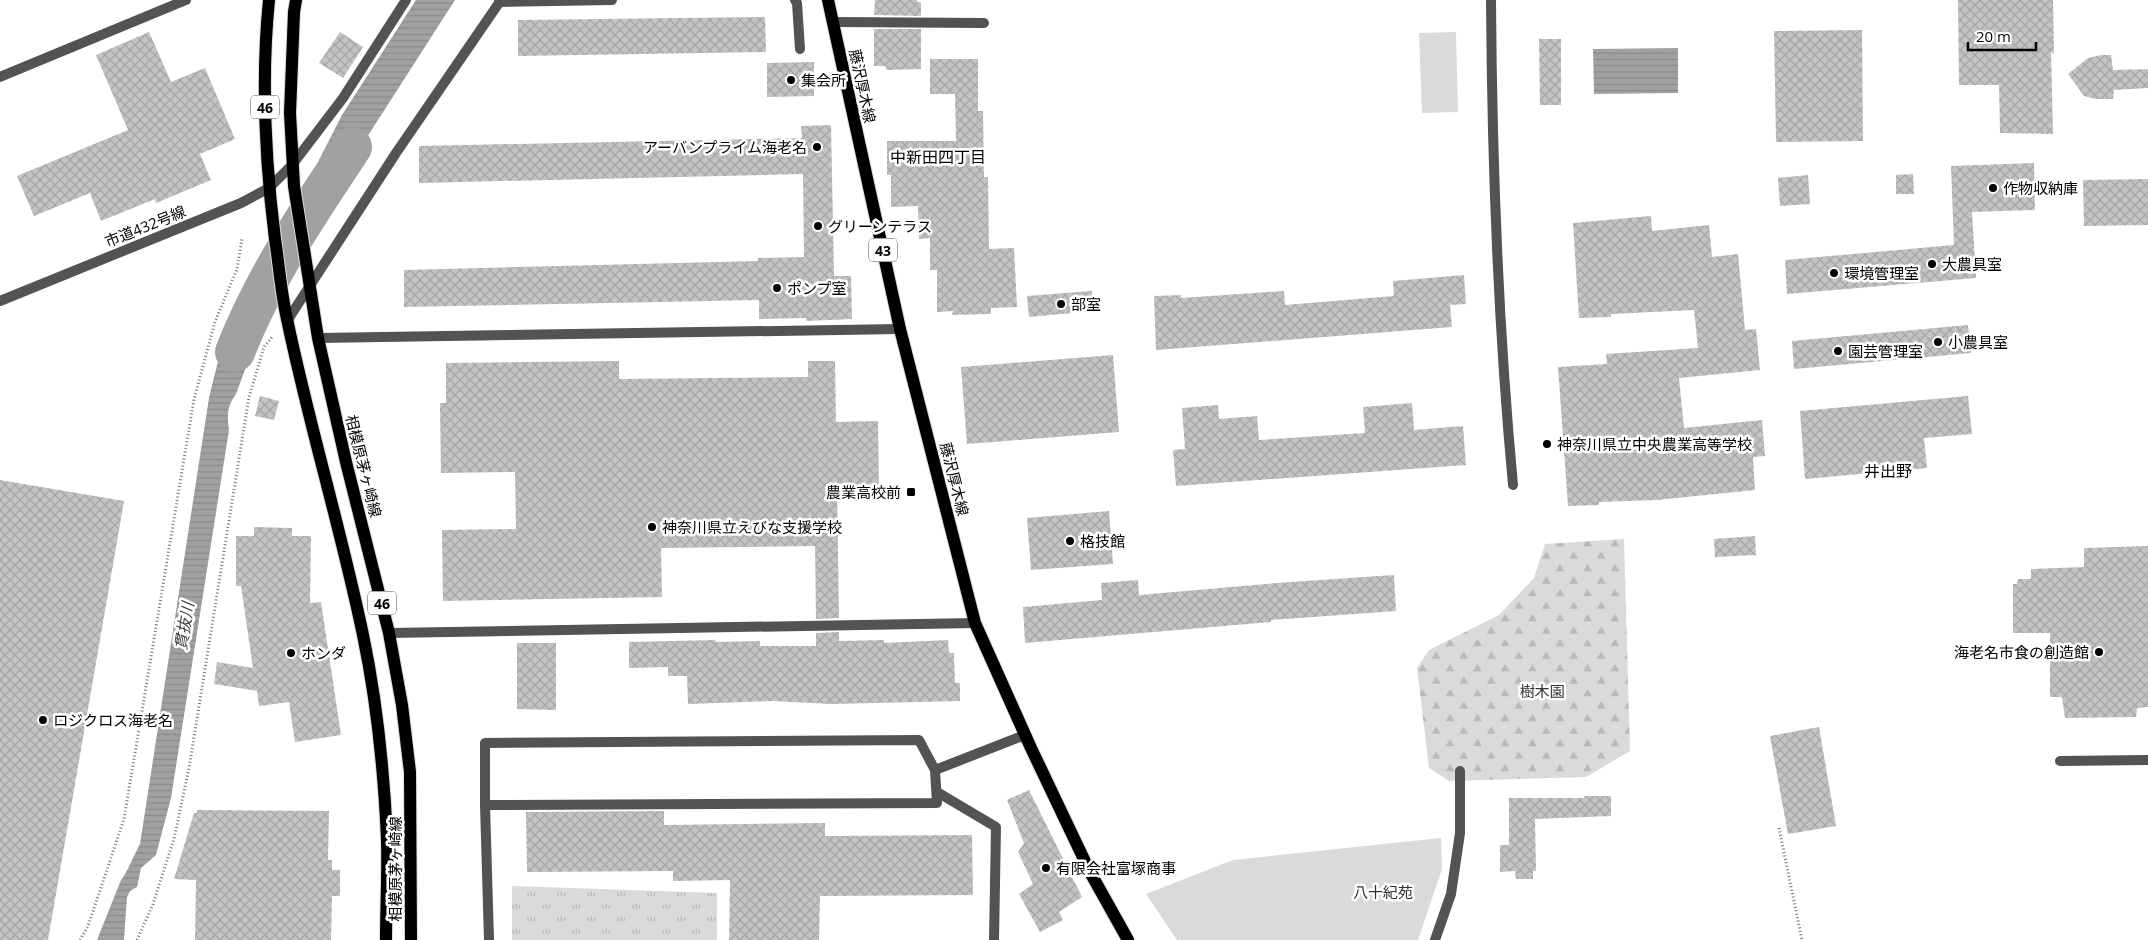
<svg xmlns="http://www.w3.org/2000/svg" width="2148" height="940" font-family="'Open Sans','Noto Sans JP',sans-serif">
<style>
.grass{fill:url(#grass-tufts)}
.forest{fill:url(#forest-firs)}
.garden{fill:#dadada}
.water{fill:url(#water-rules)}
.pier{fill:#fff}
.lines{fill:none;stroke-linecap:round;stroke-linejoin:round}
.river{stroke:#a1a1a1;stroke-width:40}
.building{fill:url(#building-cross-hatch)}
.primary-casing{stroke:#dbdbdb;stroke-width:14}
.path{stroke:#757575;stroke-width:3;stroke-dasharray:1 2.5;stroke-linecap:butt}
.service{stroke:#535353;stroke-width:10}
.minor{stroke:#535353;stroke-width:10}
.tertiary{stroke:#535353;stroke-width:10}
.primary{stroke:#000;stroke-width:12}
.poi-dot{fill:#000;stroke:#fff;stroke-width:2}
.labels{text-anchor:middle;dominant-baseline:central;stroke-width:5;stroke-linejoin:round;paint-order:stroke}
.shield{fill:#fff;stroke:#4c4c4c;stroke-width:1}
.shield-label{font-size:14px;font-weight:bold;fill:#000}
.poi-label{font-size:15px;fill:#000;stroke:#fff;text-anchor:start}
.street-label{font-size:15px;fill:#000;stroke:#fff}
.park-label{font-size:15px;fill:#313131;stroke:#fff}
.neighbourhood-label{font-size:16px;fill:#000;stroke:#fff}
.water-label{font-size:16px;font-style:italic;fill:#424242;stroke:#fff}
</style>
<defs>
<pattern id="grass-tufts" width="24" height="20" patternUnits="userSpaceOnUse" patternTransform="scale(1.25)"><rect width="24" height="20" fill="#dadada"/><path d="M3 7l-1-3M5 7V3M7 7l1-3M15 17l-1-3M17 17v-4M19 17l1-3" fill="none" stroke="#b9b9b9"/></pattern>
<pattern id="forest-firs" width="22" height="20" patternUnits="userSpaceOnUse" patternTransform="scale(1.25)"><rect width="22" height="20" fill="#dadada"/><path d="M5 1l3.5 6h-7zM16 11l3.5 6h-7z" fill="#b9b9b9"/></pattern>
<pattern id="water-rules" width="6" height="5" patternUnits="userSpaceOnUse" patternTransform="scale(1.25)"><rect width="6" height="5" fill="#a1a1a1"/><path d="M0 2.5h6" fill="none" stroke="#898989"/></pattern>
<pattern id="building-cross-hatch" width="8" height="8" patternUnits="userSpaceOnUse" patternTransform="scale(1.25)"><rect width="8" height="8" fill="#c3c3c3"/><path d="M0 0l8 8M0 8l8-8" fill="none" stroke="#a6a6a6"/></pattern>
</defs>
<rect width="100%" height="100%" fill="#fff"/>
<polygon class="grass" points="512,886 717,893 717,940 512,940"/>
<polygon class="forest" points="1624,539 1630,751 1586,777 1449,781 1429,768 1417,668 1429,650 1499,615 1534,578 1545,544"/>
<g class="garden">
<polygon points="1456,32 1458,112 1422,113 1419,33"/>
<polygon points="1441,838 1442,869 1418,940 1177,940 1146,894 1233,860"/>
</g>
<g class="water">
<polygon points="416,0 455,0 342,176 323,211 319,160 342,115"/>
<polygon points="1678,48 1678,93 1594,94 1593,49"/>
<path d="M252,276L262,324L236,394C227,406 227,415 229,430L171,798L156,855L141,868L137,887L130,891L127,897L124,940H97L121,880C126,875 135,853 140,844L209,398C219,357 230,312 252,276Z"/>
</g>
<g class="pier">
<polygon points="318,156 323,211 324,214 321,211 316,160"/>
<polygon points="251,273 254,275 264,323 263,328"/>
</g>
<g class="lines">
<path class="river" d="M235,352C264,278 308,213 352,147"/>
</g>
<g class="building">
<polygon points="875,0 917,0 917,2 921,2 921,16 874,15"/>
<polygon points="1958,0 2053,0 2054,54 2051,51 2053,134 2000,133 1999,85 1959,85"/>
<polygon points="765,17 766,52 518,56 518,20"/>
<polygon points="874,29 921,29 921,69 887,70 885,66 874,66"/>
<polygon points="1862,30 1863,141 1776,142 1774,31"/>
<polygon points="149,32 171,82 205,68 235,139 200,154 211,180 156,203 155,199 101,221 90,193 34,216 17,176 128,130 96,55"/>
<polygon points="340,32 363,47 343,78 319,63"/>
<polygon points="1539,39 1561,39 1561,105 1540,105"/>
<polygon points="2101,55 2111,55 2113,70 2148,69 2148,88 2114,90 2113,99 2096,99 2084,96 2068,74 2088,58"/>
<polygon points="930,59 978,59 978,111 983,111 984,177 988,177 989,249 1014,248 1017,307 991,308 991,314 952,315 953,311 937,312 937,270 930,270 930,238 919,239 918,206 891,207 891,175 887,175 887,141 956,141 955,94 930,94"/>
<polygon points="814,62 814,96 767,97 767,63"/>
<polygon points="831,125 834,276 851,276 852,319 806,321 806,318 759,319 759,300 404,307 404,270 758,261 758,258 804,257 803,174 419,183 419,146 802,138 801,126"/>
<polygon points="2034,163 2035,210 1972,212 1976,278 1787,294 1785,260 1954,245 1951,166"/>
<polygon points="1913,174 1914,194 1896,194 1896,175"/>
<polygon points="1808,175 1810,204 1780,206 1778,178"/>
<polygon points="2148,179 2148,225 2084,226 2083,180"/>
<polygon points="1651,216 1652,231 1709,225 1712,257 1738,254 1745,330 1756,329 1760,370 1679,378 1684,428 1762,420 1765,456 1753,457 1755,490 1657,500 1599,502 1599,505 1568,506 1558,367 1607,364 1606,354 1698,348 1694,310 1611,314 1611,317 1579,318 1573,223"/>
<polygon points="1464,275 1466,304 1450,305 1452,327 1156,350 1154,296 1181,295 1181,298 1284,291 1285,305 1394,296 1393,281"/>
<polygon points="1092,291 1094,311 1029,317 1027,296"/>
<polygon points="1968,325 1971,353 1794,369 1792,341"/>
<polygon points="1113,355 1119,432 967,444 961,367"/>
<polygon points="619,361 619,379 808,377 808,361 835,361 836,422 878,421 879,489 837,489 839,618 816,619 815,546 661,548 662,597 443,601 442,530 516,529 515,472 441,473 440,403 446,403 446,363"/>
<polygon points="260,396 279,401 274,420 255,416"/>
<polygon points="1968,396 1972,434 1924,438 1927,468 1805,479 1800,411"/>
<polygon points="1412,403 1414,430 1463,426 1466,465 1176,486 1173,450 1185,449 1182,408 1218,405 1219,419 1257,416 1259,440 1365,433 1363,407"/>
<polygon points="0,480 124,501 48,940 0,940"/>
<polygon points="1109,511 1113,564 1031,570 1027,518"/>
<polygon points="254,527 292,528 292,536 311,536 310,603 321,602 341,735 295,742 289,702 259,706 257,691 214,684 217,662 253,668 241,586 236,586 236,536 254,536"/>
<polygon points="1755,536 1756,555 1715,557 1714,539"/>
<polygon points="2148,546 2148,707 2137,708 2136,717 2065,718 2062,697 2050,697 2050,633 2013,633 2013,584 2017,584 2018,579 2031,579 2031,569 2084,567 2084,548"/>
<polygon points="1394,575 1396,611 1271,620 1271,622 1025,643 1023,607 1102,600 1101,583 1138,580 1139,595 1277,583"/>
<polygon points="839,632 839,641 884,640 884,643 948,640 949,653 954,653 955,683 960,683 960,701 831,704 773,701 688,704 687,676 668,676 668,667 629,668 629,642 715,640 716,642 760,641 760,646 816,646 816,633"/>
<polygon points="517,643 556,643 556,710 517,709"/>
<polygon points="1819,727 1836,826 1788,834 1770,736"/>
<polygon points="1029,790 1082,897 1059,912 1063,920 1040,932 1019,894 1033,884 1018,852 1024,843 1007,800"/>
<polygon points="1584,796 1611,796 1611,816 1535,819 1536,871 1533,871 1533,879 1516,879 1515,871 1500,872 1500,845 1509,845 1509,798 1584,798"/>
<polygon points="197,810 329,811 328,860 332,860 332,870 340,870 340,896 332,896 331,940 195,940 196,880 174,879 194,813 197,813"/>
<polygon points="664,811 664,825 825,823 825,836 972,835 973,895 820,896 819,940 729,940 730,880 673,881 673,871 527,872 526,812"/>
</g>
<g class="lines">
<defs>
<g id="primary">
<path d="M269,0C261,79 265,159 275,239C279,265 281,293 287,319C309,425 341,529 363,635C377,702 384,771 387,840C388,873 386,907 386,940"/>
<polyline points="296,0 294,12 290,113 294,186 318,338 346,462 389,633 402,705 410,772 411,940"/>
<polyline points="828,0 900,329 975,623 1031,748 1090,872 1128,940"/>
</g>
</defs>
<use href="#primary" class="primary-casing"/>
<g class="path">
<polyline points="1779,828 1802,940"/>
<polyline points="80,940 88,926 124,819 194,399 215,322 237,269 242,239"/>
<polyline points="137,940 153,904 174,839 189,768 249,397 264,347 273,336"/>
</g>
<g class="service">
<polyline points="795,0 797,3 800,49"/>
<path d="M1491,0C1492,162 1498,324 1513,485"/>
<polyline points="499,2 612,0"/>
<polyline points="833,22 984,23"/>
<polyline points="2060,761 2148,760"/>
<polyline points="935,770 937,803 485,805 485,743 919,740 935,770 1025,735"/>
<polyline points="937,792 996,827 994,940"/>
<polyline points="485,805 489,940"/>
</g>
<g class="minor">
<polyline points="0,77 186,0"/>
<polyline points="292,165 343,98 406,0"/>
<polyline points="287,321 396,153 501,0"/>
<polyline points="318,338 900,329"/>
<polyline points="389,633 975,623"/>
<polyline points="1435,940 1451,894 1460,833 1460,771"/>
</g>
<polyline class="tertiary" points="0,301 241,203 269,188 292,165"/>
<use href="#primary" class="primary"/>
</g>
<g class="poi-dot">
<circle cx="791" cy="80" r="5"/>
<circle cx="817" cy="147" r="5"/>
<circle cx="1993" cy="188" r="5"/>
<circle cx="818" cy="226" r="5"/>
<circle cx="1932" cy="264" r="5"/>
<circle cx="1834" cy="273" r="5"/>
<circle cx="777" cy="288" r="5"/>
<circle cx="1061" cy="304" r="5"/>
<circle cx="1938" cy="342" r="5"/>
<circle cx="1838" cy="351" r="5"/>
<circle cx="1547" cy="444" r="5"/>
<rect x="906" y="487" width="10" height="10" rx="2.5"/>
<circle cx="652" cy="527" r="5"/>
<circle cx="1070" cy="541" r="5"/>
<circle cx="2099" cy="652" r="5"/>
<circle cx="291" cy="653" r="5"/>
<circle cx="43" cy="720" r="5"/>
<circle cx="1046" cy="868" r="5"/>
</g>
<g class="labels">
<g class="shield">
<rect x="251" y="95.5" width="28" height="23" rx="4"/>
<rect x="869" y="238.5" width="28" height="23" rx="4"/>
<rect x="368" y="591.5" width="28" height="23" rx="4"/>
</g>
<g class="shield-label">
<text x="265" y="107">46</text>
<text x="883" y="250">43</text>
<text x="382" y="603">46</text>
</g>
<g class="poi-label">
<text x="801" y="80">集会所</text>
<text x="807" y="147" text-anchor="end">アーバンプライム海老名</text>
<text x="2003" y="188">作物収納庫</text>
<text x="828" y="226">グリーンテラス</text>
<text x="1942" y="264">大農具室</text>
<text x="1844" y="273">環境管理室</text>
<text x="787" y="288">ポンプ室</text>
<text x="1071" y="304">部室</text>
<text x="1948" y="342">小農具室</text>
<text x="1848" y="351">園芸管理室</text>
<text x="1557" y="444">神奈川県立中央農業高等学校</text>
<text x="901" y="492" text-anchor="end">農業高校前</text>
<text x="662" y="527">神奈川県立えびな支援学校</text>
<text x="1080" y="541">格技館</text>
<text x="2089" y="652" text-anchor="end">海老名市食の創造館</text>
<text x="301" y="653">ホンダ</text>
<text x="53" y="720">ロジクロス海老名</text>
<text x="1056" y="868">有限会社富塚商事</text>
</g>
<g class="street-label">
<text transform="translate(863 86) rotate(78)">藤沢厚木線</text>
<text transform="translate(145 226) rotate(-22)">市道432号線</text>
<text transform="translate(364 466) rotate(76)">相模原茅ヶ崎線</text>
<text transform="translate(955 479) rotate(76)">藤沢厚木線</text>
<text transform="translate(395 869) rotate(-90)">相模原茅ヶ崎線</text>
</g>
<g class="park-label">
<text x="1542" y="691">樹木園</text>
<text x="1383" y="892">八十紀苑</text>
</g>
<g class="neighbourhood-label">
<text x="938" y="157">中新田四丁目</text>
<text x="1888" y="471">井出野</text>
</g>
<g class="water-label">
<text transform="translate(184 626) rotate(-81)">貫抜川</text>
</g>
</g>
<path d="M1968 42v8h68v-8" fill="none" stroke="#000000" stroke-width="2.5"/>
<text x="1976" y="42" font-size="15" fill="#000000" stroke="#ffffff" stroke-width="4" paint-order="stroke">20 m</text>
</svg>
